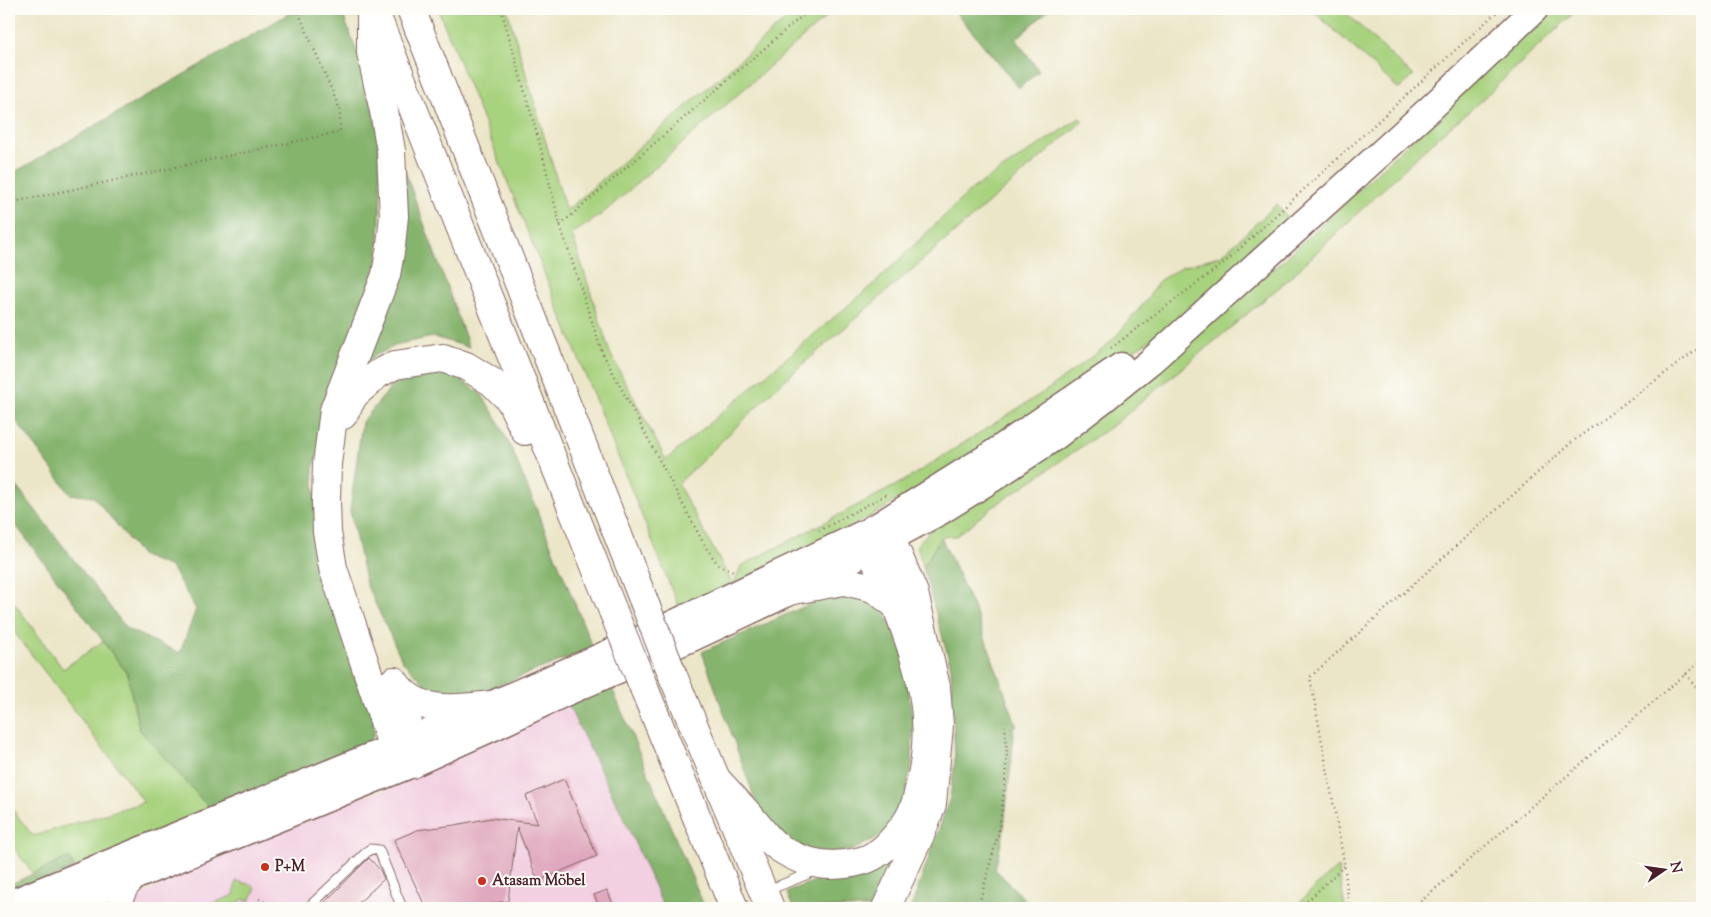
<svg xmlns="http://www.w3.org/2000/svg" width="1711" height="917" font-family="'Sorts Mill Goudy',serif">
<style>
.built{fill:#f2cfe1}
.green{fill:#a7d27e;stroke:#787854}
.forest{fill:#85b46d;stroke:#686a4c}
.building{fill:#e0a8be}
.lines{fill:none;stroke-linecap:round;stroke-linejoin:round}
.service-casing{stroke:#836562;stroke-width:11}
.tertiary-casing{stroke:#836562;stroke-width:22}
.primary-casing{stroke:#836562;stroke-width:29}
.motorway-casing{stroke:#836562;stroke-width:30}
.path{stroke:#836562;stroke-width:2.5;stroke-dasharray:1 4;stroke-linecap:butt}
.service{stroke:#fff;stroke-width:9}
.tertiary{stroke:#fff;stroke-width:20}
.primary{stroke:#fff;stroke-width:26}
.motorway{stroke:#fff;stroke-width:28}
.motorway-bridge-casing{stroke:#836562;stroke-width:30;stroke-linecap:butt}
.motorway-bridge{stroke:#fff;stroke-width:28}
.poi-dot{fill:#c8321e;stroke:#fdfcf7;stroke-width:2}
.labels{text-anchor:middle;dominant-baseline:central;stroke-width:4;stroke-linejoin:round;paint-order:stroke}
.poi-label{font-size:15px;font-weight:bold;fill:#4a1f2b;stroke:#fdfcf7;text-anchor:start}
</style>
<rect width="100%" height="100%" fill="#fdfcf7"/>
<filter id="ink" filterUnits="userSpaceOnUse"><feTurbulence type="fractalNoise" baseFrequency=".02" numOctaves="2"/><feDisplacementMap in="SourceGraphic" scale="10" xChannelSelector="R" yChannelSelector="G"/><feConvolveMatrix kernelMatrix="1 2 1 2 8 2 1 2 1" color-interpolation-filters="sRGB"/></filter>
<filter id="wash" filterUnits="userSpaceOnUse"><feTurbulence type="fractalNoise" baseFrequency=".0096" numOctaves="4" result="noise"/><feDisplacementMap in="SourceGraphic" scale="20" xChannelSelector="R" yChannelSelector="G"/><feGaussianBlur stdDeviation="1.12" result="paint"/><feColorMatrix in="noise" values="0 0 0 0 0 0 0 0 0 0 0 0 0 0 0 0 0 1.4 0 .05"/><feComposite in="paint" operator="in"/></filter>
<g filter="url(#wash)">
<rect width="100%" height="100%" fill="#ece6c9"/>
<polygon class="built" points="566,701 621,812 664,908 135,908 135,898 218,858 330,812 359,797 394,787"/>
<g class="green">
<polygon points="438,9 507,9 566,211 798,9 835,9 602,214 572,234 610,353 666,460 877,281 972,189 1080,118 1083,121 780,384 678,484 733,585 741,566 904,481 1050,388 1111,342 1145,302 1160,280 1182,267 1222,255 1277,204 1292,224 1212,295 1153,338 1109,366 975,457 840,533 751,578 679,608"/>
<polygon points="1311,9 1342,9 1413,76 1399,89"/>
<polygon points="1551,9 1578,9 1474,107 1439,136 1283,284 1116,423 993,507 956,536 941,537 923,567 917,545 933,527 1160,367 1285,259"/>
<polygon points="9,596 63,669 103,641 127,673 139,729 213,812 74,868 69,857 33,874 9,841 9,805 33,836 144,802 9,625"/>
<polygon points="1338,867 1345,908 1294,908 1319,883"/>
<polygon points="236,881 252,885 255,890 250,901 243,899 233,908 202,908 234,895"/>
</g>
<g class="forest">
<polygon points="297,9 341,9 361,63 378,130 381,197 378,258 313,469 321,576 365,689 374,719 374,734 368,745 213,812 139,729 127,673 9,516 9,476 127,629 180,653 196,609 171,567 142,556 94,497 70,494 9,411 9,180 15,172"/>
<polygon points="953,9 1050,9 1016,39 1039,71 1019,88"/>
<polygon points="404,169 469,347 433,337 399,344 376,355 364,367 389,311 406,255 407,207"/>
<polygon points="439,371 460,379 482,395 497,419 513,452 593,648 468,697 434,693 403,662 366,584 350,511 362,422 393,385"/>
<polygon points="941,537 976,613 1017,727 1013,727 1014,736 1003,836 995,869 1033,908 911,908 950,798 955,761 951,667 923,567"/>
<polygon points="861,593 883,608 902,649 913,722 912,765 904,798 884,834 853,850 825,853 798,846 772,825 756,802 702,652 819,600"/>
<polygon points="611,686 705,908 664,908 621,812 566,701"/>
<polygon points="899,844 883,908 793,908 787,893 798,887 835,874"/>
<polygon points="69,857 74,868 9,897 9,885"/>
</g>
<g id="blocks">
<g class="building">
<polygon points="564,779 597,856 538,881 517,827 508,901 466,908 426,908 394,840 417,830 455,825 491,818 538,824 526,796"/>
<polygon points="369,858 380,870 384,879 353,908 319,908"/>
<polygon points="607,890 615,908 600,908 594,895"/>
</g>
</g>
</g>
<g filter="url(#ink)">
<use href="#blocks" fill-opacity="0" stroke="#836562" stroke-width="1"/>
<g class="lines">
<defs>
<g id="service">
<polyline points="766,891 808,874 815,868"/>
<polyline points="311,908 312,904 370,849 379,850 402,908"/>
</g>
<polyline id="tertiary" points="118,908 128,888 140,875"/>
<g id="primary">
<polyline points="9,904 413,739 641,639 873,529 989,456 1121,366"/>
<polyline points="57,908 412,764 496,726 567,692 694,637 794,590 941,511 995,477 1055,437 1104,399 1151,361 1433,106 1535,9"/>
</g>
<g id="motorway">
<polyline points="371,9 371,53 384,111 391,151 394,216 391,246 386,275 334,410 327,464 326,502 327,532 333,568 393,748 401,756 412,764 413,739 396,685"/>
<polyline points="411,9 643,599"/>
<polyline points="376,15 613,611"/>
<polyline points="343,415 354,395 378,374 395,365 443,358 466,366 492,382 510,400 525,431"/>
<polyline points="794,590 844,581 873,588 896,605"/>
<polyline points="673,676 770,908"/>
<path d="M394,681C417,716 456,709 492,705"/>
<polyline points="644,688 734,908"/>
<path d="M717,780C730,794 743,808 755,822C762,830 769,841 778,847C804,865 831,869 861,861C881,856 894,839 906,823C915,810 918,795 921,780C936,715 919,667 897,607C890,589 875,567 873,548C872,542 873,535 873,529L877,527L891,539L914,593L936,687L939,725L932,804L921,833L886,908"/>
</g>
</defs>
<use href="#service" class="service-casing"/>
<use href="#tertiary" class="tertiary-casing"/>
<use href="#primary" class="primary-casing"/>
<use href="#motorway" class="motorway-casing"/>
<g class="path">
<polyline points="501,9 539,141 560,225 602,352 705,546 719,566 734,571"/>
<polyline points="9,203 340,132 340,110 297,9"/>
<polyline points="560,225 810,9"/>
<polyline points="1111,348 1225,262 1500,9"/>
<polyline points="819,531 889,493"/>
<polyline points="1686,674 1702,695"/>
<polyline points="259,899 276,908"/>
<polyline points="978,908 999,831 1005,782 1007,752 1005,726"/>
<polyline points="1300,908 1344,866"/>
<polyline points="1349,908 1344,862 1310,677 1572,442 1702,346"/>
<polyline points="1413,908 1702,660"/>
</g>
<use href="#service" class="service"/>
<use href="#tertiary" class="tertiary"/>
<use href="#primary" class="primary"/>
<use href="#motorway" class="motorway"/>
<defs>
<g id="motorway-bridge">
<polyline points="643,599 673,676"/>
<polyline points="613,611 644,688"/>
</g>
</defs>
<use href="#motorway-bridge" class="motorway-bridge-casing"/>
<use href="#motorway-bridge" class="motorway-bridge"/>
</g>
</g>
<g class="poi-dot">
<circle cx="265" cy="867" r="5"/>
<circle cx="482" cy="881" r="5"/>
</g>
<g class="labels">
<g class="poi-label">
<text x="275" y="867">P+M</text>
<text x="492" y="881">Atasam Möbel</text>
</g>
</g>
<rect width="1711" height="917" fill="none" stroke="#fdfcf7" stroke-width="30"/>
<g transform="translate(1664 870) rotate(77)" stroke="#fdfcf7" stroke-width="4" paint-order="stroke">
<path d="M0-4L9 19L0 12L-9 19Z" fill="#4a1f2b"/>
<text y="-8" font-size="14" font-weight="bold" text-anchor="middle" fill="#4a1f2b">N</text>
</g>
</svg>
